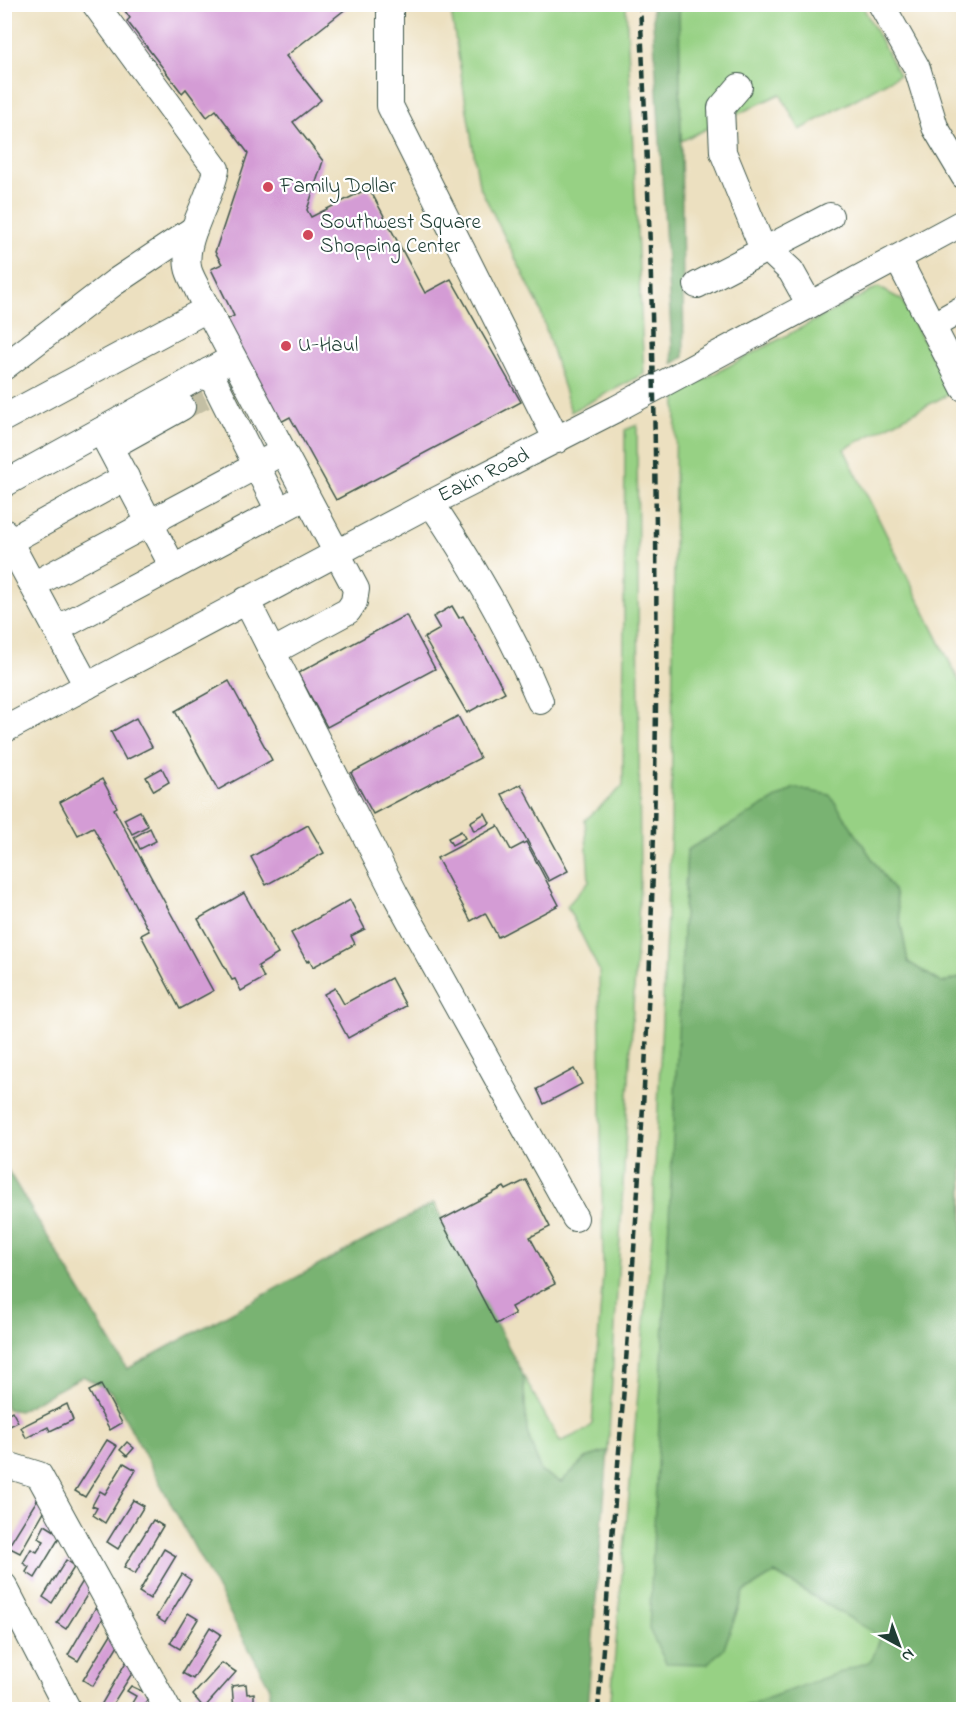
<svg xmlns="http://www.w3.org/2000/svg" width="968" height="1714" font-family="'Indie Flower',sans-serif">
<style>
.green{fill:#97d184;stroke:#5b875c;stroke-width:1.5}
.forest{fill:#79b372;stroke:#4c7853;stroke-width:1.5}
.building{fill:#d49cd5}
.lines{fill:none;stroke-linecap:round;stroke-linejoin:round}
.minor-tunnel{stroke:#c3bfa4;stroke-width:26;stroke-dasharray:26 13;stroke-linecap:butt}
.minor-casing{stroke:#3e5549;stroke-width:28}
.minor{stroke:#fff;stroke-width:26}
.rail{stroke:#1f3d34;stroke-width:4.5;stroke-dasharray:9 4.5;stroke-linecap:butt}
.poi-dot{fill:#d1495b;stroke:#fff;stroke-width:2}
.labels{text-anchor:middle;dominant-baseline:central;stroke-width:4.5;stroke-linejoin:round;paint-order:stroke}
.poi-label{font-size:21px;fill:#1f3d34;stroke:#fff;text-anchor:start}
.street-label{font-size:21px;fill:#1f3d34;stroke:#fff}
</style>
<rect width="100%" height="100%" fill="#fff"/>
<filter id="ink" filterUnits="userSpaceOnUse"><feTurbulence type="fractalNoise" baseFrequency=".0167" numOctaves="2"/><feDisplacementMap in="SourceGraphic" scale="12" xChannelSelector="R" yChannelSelector="G"/><feConvolveMatrix kernelMatrix="1 2 1 2 8 2 1 2 1" color-interpolation-filters="sRGB"/></filter>
<filter id="wash" filterUnits="userSpaceOnUse"><feTurbulence type="fractalNoise" baseFrequency=".008" numOctaves="4" result="noise"/><feDisplacementMap in="SourceGraphic" scale="24" xChannelSelector="R" yChannelSelector="G"/><feGaussianBlur stdDeviation="1.35" result="paint"/><feColorMatrix in="noise" values="0 0 0 0 0 0 0 0 0 0 0 0 0 0 0 0 0 1.4 0 .05"/><feComposite in="paint" operator="in"/></filter>
<g filter="url(#wash)">
<rect width="100%" height="100%" fill="#ece0c0"/>
<g class="green">
<polygon points="450,5 626,5 644,374 571,412 539,306 479,185"/>
<polygon points="679,5 862,5 899,75 800,130 780,94 681,141"/>
<polygon points="878,287 902,300 951,393 844,449 963,689 963,977 942,983 908,962 895,893 687,850 669,1250 724,1648 744,1592 774,1573 881,1636 872,1661 738,1709 610,1710 652,1234 671,828 676,394"/>
<polygon points="637,425 640,885 608,1451 586,1458 561,1483 541,1472 527,1432 523,1375 560,1442 586,1430 592,1424 603,1273 599,970 567,906 589,881 585,820 623,786 625,430"/>
</g>
<g class="forest">
<polygon points="652,5 679,5 684,357 673,364"/>
<polygon points="794,788 830,795 895,893 908,962 942,983 963,977 963,1709 738,1709 871,1661 881,1637 775,1573 744,1592 724,1648 707,1664 666,1663 649,1629 687,850"/>
<polygon points="4,1164 127,1369 434,1203 523,1375 527,1432 541,1472 561,1482 586,1458 608,1451 587,1709 272,1709 269,1686 111,1392 83,1376 19,1411 7,1409 5,1404"/>
</g>
<g id="blocks">
<g class="building">
<polygon points="120,4 352,4 286,56 321,100 293,122 323,161 307,210 311,217 369,188 425,293 451,279 521,402 336,500 290,417 277,424 224,321 234,316 211,269 222,264 215,252 248,153 216,110 207,117 186,89 182,93 127,21 130,18"/>
<polygon points="452,606 459,618 463,616 505,692 467,713 424,638 440,629 433,617"/>
<polygon points="406,615 435,669 327,727 298,673"/>
<polygon points="229,681 272,760 218,790 175,711"/>
<polygon points="458,716 480,758 373,814 351,773"/>
<polygon points="136,718 152,747 126,760 111,732"/>
<polygon points="162,768 169,782 154,791 146,777"/>
<polygon points="102,779 117,807 114,809 213,991 180,1009 141,935 149,931 93,827 78,835 60,802"/>
<polygon points="521,784 568,871 549,881 502,794"/>
<polygon points="140,811 148,826 132,834 124,819"/>
<polygon points="485,813 490,823 474,831 470,822"/>
<polygon points="308,825 324,853 266,885 251,857"/>
<polygon points="498,826 511,850 526,842 559,905 498,937 485,913 471,921 437,858"/>
<polygon points="150,828 156,841 140,849 134,837"/>
<polygon points="461,831 465,838 452,845 448,838"/>
<polygon points="244,893 278,954 258,966 264,978 241,991 235,979 232,980 198,919"/>
<polygon points="350,900 365,929 351,936 355,944 313,967 310,960 307,962 291,933"/>
<polygon points="391,978 406,1006 348,1038 324,994 335,988 344,1004"/>
<polygon points="574,1069 582,1084 544,1104 537,1089"/>
<polygon points="526,1180 550,1227 530,1237 555,1284 511,1307 515,1314 496,1324 441,1220 504,1187 506,1190"/>
<polygon points="101,1385 122,1423 110,1430 89,1391"/>
<polygon points="67,1404 73,1420 50,1431 48,1427 26,1438 21,1427"/>
<polygon points="12,1411 18,1422 8,1427 5,1415"/>
<polygon points="107,1440 117,1446 85,1497 75,1491"/>
<polygon points="127,1442 134,1448 127,1456 120,1450"/>
<polygon points="124,1463 136,1470 105,1523 93,1515 97,1508 92,1506 100,1491 105,1494"/>
<polygon points="37,1500 47,1506 20,1553 8,1547"/>
<polygon points="133,1500 144,1506 118,1549 107,1542"/>
<polygon points="153,1520 163,1526 135,1574 124,1567"/>
<polygon points="45,1525 61,1535 35,1578 26,1572 29,1567 23,1563 31,1549 37,1552 44,1541 38,1538"/>
<polygon points="164,1549 176,1556 150,1599 139,1592"/>
<polygon points="66,1560 75,1566 52,1603 43,1597"/>
<polygon points="182,1574 191,1580 165,1623 156,1617"/>
<polygon points="83,1581 92,1587 66,1629 57,1623"/>
<polygon points="96,1607 106,1613 78,1661 68,1655"/>
<polygon points="188,1613 198,1619 180,1649 170,1643"/>
<polygon points="210,1627 221,1634 193,1679 182,1673"/>
<polygon points="111,1634 121,1640 93,1686 83,1680"/>
<polygon points="126,1662 136,1667 109,1710 101,1705"/>
<polygon points="222,1663 236,1672 204,1708 193,1695"/>
<polygon points="246,1684 247,1694 254,1693 254,1702 248,1702 249,1710 234,1710 232,1686"/>
<polygon points="131,1686 150,1695 142,1710 128,1710 136,1696 127,1691"/>
</g>
</g>
</g>
<g filter="url(#ink)">
<use href="#blocks" fill-opacity="0" stroke="#3e5549" stroke-width="1.5"/>
<g class="lines">
<polyline class="minor-tunnel" points="182,407 204,396"/>
<defs>
<g id="minor">
<path d="M95,4L216,169C211,199 183,238 188,267C189,275 196,285 199,293L356,589L354,602L348,611L272,652"/>
<polyline points="390,4 390,106 557,440"/>
<polyline points="881,4 917,68 935,127 964,176"/>
<polyline points="739,87 721,108 723,152 760,242 791,271 810,305"/>
<polyline points="898,259 964,388"/>
<polyline points="697,285 830,216"/>
<polyline points="932,326 964,308"/>
<polyline points="4,367 115,282 194,229"/>
<polyline points="209,371 279,511"/>
<polyline points="4,418 207,309"/>
<polyline points="101,431 173,567"/>
<polyline points="110,447 182,407"/>
<polyline points="4,484 233,358"/>
<path d="M431,503C473,565 511,631 540,701"/>
<polyline points="4,532 87,686"/>
<polyline points="10,541 126,477"/>
<polyline points="33,585 282,452"/>
<polyline points="246,600 395,894 575,1218"/>
<polyline points="57,629 305,497"/>
<polyline points="4,730 431,503 616,409 964,222"/>
<polyline points="4,1464 39,1475 168,1710"/>
<polyline points="4,1586 68,1710"/>
</g>
</defs>
<use href="#minor" class="minor-casing"/>
<use href="#minor" class="minor"/>
<path class="rail" d="M598,1710C619,1450 642,1191 651,931C662,622 655,313 640,4"/>
</g>
</g>
<g class="poi-dot">
<circle cx="268" cy="187" r="6"/>
<circle cx="308" cy="235" r="6"/>
<circle cx="286" cy="346" r="6"/>
</g>
<g class="labels">
<g class="poi-label">
<text x="280" y="187">Family Dollar</text>
<text x="320" y="223">Southwest Square<tspan x="320" dy="24">Shopping Center</tspan></text>
<text x="298" y="346">U-Haul</text>
</g>
<g class="street-label">
<text transform="translate(484 476) rotate(-26)">Eakin Road</text>
</g>
</g>
<rect width="968" height="1714" fill="none" stroke="#fff" stroke-width="24"/>
<g transform="translate(899 1645) rotate(139)" stroke="#ffffff" stroke-width="4.5" paint-order="stroke">
<path d="M0-4.5L10 22L0 15L-10 22Z" fill="#1f3d34"/>
<text y="-9" font-size="16" font-weight="bold" text-anchor="middle" fill="#1f3d34">N</text>
</g>
</svg>
